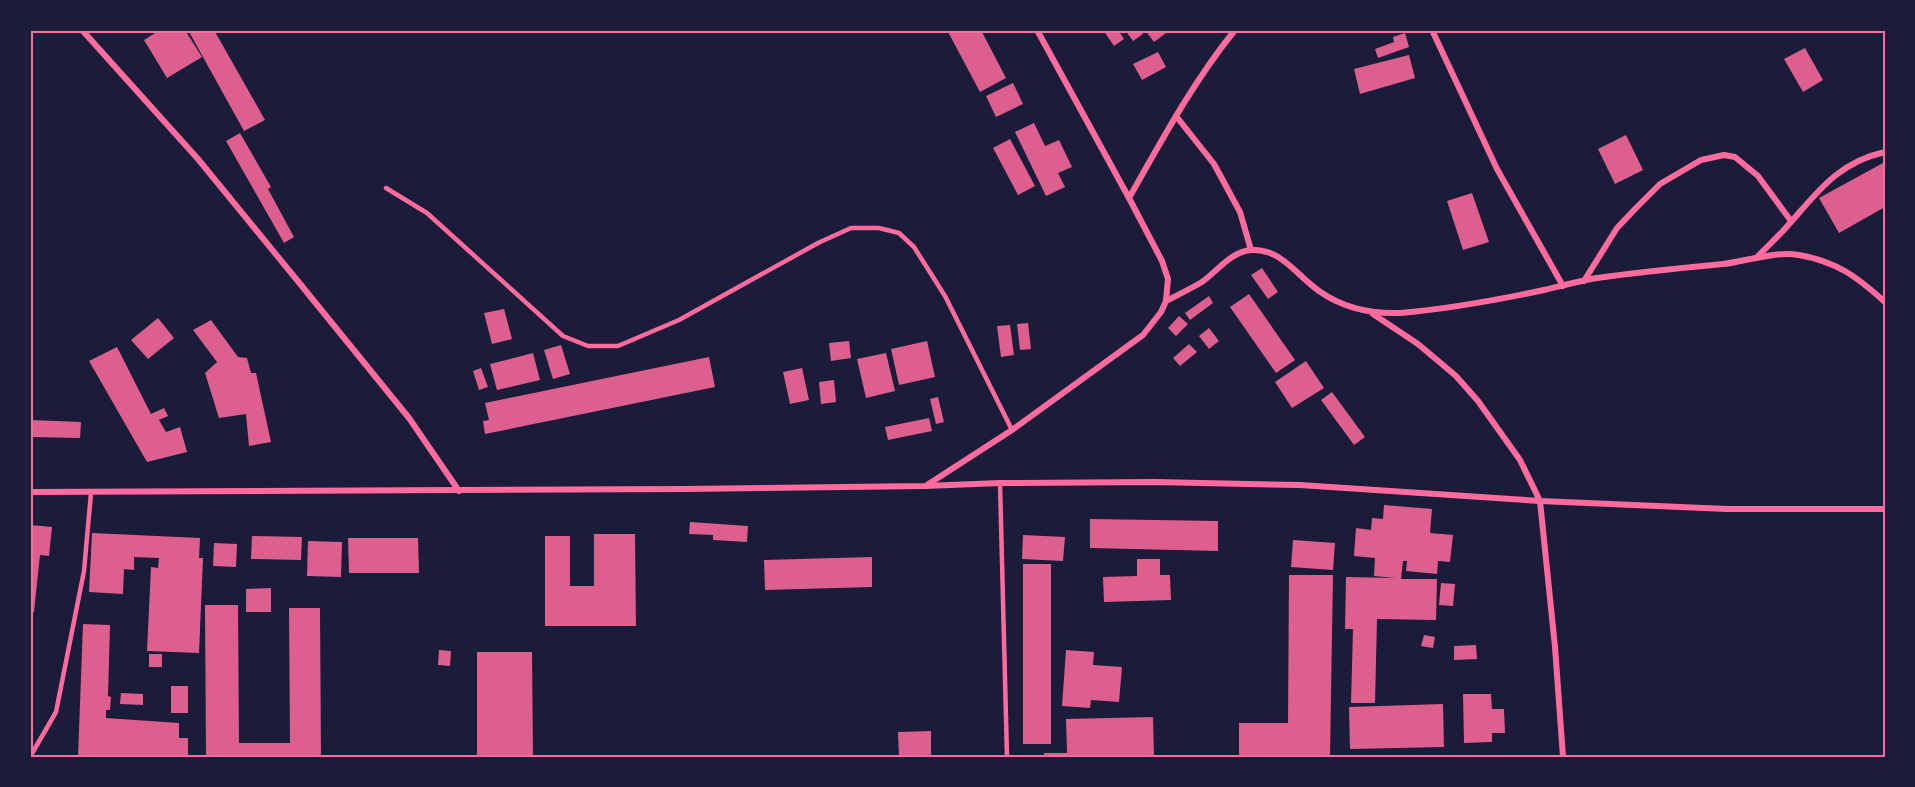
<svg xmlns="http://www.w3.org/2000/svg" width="1915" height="787" font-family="Poppins,sans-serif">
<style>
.building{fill:#dd5f8e}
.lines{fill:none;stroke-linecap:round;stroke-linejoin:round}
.service{stroke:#ff6b9d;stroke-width:4.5}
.minor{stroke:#ff6b9d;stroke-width:6}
.neatline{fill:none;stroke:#ff6b9d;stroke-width:2}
</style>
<rect width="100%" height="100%" fill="#1b1b3a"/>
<g class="building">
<polygon points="160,30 185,30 202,57 167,78 144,40"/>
<polygon points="188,30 214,30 265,120 244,131"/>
<polygon points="947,30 981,30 1006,78 980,92"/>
<polygon points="1103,30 1118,30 1124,39 1114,46"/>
<polygon points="1125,30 1140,30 1143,34 1133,41"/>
<polygon points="1145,30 1170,30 1154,42"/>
<polygon points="1405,33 1409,47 1378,58 1375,49 1394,42 1393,37"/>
<polygon points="1805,48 1823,80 1803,92 1784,59"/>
<polygon points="1158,52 1166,67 1142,80 1133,64"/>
<polygon points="1409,55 1415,78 1360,94 1354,69"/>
<polygon points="1013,83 1023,104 996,117 986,96"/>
<polygon points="1034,123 1045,146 1059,140 1072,167 1058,173 1065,187 1046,196 1015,132"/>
<polygon points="240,133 271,187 268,189 294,237 284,243 226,141"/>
<polygon points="1626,135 1643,170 1615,184 1598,149"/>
<polygon points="1010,139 1035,186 1018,195 993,148"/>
<polygon points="1883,163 1885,165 1885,207 1839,233 1819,198"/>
<polygon points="1472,193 1489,242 1463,250 1447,201"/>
<polygon points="1262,268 1278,292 1268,299 1251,275"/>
<polygon points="1249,294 1295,360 1276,373 1230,307"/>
<polygon points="1209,296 1213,303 1190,320 1185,313"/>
<polygon points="504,309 512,339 492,344 484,313"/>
<polygon points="1179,316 1188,324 1176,336 1168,328"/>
<polygon points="158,318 174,338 148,359 131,340"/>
<polygon points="211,320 238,357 247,358 251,373 256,373 271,442 249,446 246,414 219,418 205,373 217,362 193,330"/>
<polygon points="1028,323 1031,349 1020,350 1017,324"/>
<polygon points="1010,325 1014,355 1001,357 997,326"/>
<polygon points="1209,328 1219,341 1209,349 1199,336"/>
<polygon points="849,341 851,358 831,361 829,343"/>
<polygon points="927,341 935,377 899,385 891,349"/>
<polygon points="1189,344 1197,352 1180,366 1173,358"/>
<polygon points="561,345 570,374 553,379 544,350"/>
<polygon points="117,347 151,414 164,408 168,416 159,420 166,432 180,427 187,452 147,462 89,361"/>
<polygon points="533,353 540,380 497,390 490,364"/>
<polygon points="886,353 895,391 866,398 857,359"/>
<polygon points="709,357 715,387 485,434 483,421 489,420 485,403"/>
<polygon points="1306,361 1324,388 1292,408 1275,382"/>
<polygon points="481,368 488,387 479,390 473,371"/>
<polygon points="802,368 809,400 790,404 783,372"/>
<polygon points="834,380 836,402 821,404 819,382"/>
<polygon points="1332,392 1365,437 1354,445 1321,400"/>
<polygon points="938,397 944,422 936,424 930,399"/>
<polygon points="929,418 932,431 888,440 885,427"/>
<polygon points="30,420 81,422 80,438 30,437"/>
<polygon points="1384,505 1432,509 1430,533 1453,535 1450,562 1438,561 1437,574 1406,571 1407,561 1403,561 1401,579 1437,579 1436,620 1377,619 1375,703 1351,703 1353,629 1345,629 1346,577 1396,578 1374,576 1375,558 1354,556 1356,528 1371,530 1372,518 1383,519"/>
<polygon points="1090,519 1218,521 1218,551 1090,548"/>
<polygon points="690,522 748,526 747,542 713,540 713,535 689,534"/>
<polygon points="30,525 52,527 49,556 40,555 34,612 30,612"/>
<polygon points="92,533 200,538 199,558 203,558 199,653 147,651 151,567 158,568 159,558 134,557 134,570 124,569 123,594 89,592"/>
<polygon points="594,534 635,534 636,626 545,626 545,536 570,536 570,586 594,586"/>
<polygon points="1023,535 1065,537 1063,561 1022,559"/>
<polygon points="252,536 302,537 301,560 251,559"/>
<polygon points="348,538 418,538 419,573 349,573"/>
<polygon points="1293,540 1335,543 1333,570 1291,567"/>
<polygon points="308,541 342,542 341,577 307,576"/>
<polygon points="214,543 237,544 236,567 213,566"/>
<polygon points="872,557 872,587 765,590 764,560"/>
<polygon points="1137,559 1160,559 1160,575 1170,575 1171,600 1104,602 1103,577 1137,576"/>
<rect x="1023" y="564" width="28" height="180"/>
<polygon points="1289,575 1333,575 1330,757 1239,757 1239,723 1288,723"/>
<polygon points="1441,583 1455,584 1453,606 1439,605"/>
<polygon points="271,588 271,612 246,612 246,589"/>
<polygon points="205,605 238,605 239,743 290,743 289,608 320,608 321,757 206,757"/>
<polygon points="83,624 110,625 108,696 111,697 110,710 106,710 106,718 179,723 179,738 188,738 188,757 78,757"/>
<polygon points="1424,635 1435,637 1433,648 1421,646"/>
<polygon points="1476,645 1477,659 1454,660 1454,646"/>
<polygon points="439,650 451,651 450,666 438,665"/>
<polygon points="1066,650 1094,652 1093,665 1122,667 1119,702 1091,700 1090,708 1062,706"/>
<polygon points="477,652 532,652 533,757 477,757"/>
<rect x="149" y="654" width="13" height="13"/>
<rect x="171" y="686" width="17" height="27"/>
<polygon points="121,693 143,694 143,705 120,704"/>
<polygon points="1463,694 1491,694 1492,709 1504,709 1505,733 1492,733 1492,742 1464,743"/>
<polygon points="1443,704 1444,747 1350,749 1349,707"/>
<polygon points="1153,717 1154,757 1044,757 1044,753 1067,753 1066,719"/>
<polygon points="931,731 931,757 899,757 898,732"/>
</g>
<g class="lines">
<g class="service">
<polyline points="386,188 427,213 563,336 588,346 618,346 679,320 818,243 851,228 879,228 899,233 914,247 945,296 1012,430"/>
<polyline points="1000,483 1007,757"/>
<polyline points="30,757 56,712 84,571 91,493"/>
</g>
<g class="minor">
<polyline points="82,30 198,159 301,285 409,418 459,491"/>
<polyline points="1432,30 1497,169 1563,286"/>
<polyline points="1176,116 1214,164 1240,212 1251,250"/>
<path d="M1129,198C1162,140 1193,82 1235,30"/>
<path d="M1756,258C1765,249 1774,240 1783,231C1815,196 1835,163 1885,152"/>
<polyline points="1584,281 1617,228 1636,208 1660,184 1701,160 1724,155 1735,157 1758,176 1791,221"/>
<path d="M1166,301C1178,295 1190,289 1202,282C1216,272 1232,251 1251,250C1281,248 1297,276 1319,291C1343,308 1371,314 1400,313C1448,309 1497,300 1544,290C1561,286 1579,281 1597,278C1639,272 1681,268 1723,264C1748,261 1774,251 1799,255C1838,262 1857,277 1885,302"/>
<polyline points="1373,314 1418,344 1456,376 1478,401 1520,460 1540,501 1555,647 1563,757"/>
<polyline points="927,485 1012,430 1143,335 1161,312 1166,301 1168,279 1162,261 1129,198 1037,30"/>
<polyline points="30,492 686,489 925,486 1000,483 1154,482 1300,485 1540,501 1727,509 1885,509"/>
</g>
</g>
<rect width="1915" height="787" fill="none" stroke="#1b1b3a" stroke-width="63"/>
<rect x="32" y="32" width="1852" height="724" class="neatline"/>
</svg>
